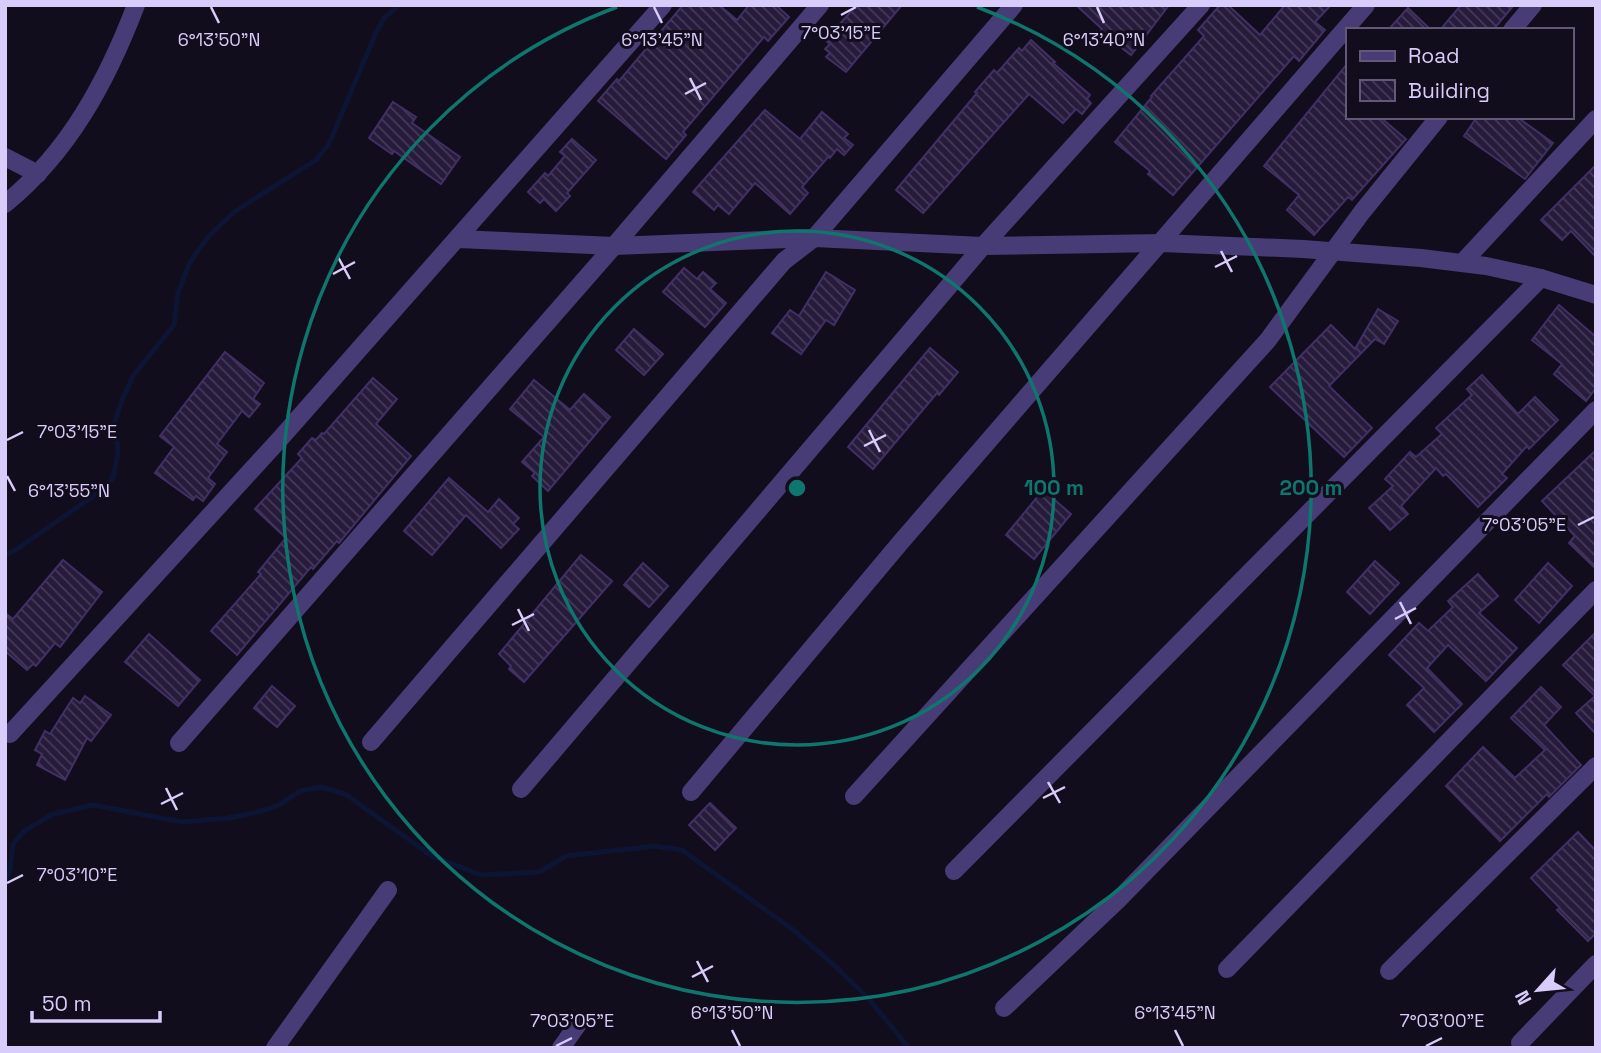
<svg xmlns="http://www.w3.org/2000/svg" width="1601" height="1053" font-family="'Space Grotesk',sans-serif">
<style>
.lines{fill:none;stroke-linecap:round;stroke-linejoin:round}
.stream{stroke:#0d1535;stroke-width:5}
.building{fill:url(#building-back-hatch);stroke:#412f65;stroke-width:2}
.minor{stroke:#473c76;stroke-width:18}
.ticks{fill:none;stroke:#d8ccfa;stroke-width:2.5}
.ring{fill:none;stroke:#0f766e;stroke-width:3.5}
.ticks-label{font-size:18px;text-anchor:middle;fill:#d8ccfa;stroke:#120d1c;stroke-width:6;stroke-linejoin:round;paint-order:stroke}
.centre{fill:#0f766e;stroke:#120d1c;stroke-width:3.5}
.ring-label{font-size:21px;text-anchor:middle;font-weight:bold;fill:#0f766e;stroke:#120d1c;stroke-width:6;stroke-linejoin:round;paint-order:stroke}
</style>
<defs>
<pattern id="building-back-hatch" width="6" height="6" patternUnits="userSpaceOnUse" patternTransform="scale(1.75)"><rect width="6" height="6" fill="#261b3b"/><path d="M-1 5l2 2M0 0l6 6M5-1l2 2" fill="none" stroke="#453b58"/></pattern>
</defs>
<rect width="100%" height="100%" fill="#120d1c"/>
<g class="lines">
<g class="stream">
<polyline points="5,555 17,549 102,490 113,478 118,453 115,421 122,400 133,376 174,325 178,293 190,262 208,237 234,212 316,160 329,144 375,35 384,18 399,5"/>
<polyline points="5,881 10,871 13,844 24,831 53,814 93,805 182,822 229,818 262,811 279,805 300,791 321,787 345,794 432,856 481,875 539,872 566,856 655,846 682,850 792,929 834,965 868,998 909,1048"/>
</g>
</g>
<g class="building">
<polygon points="683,5 719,5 737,20 749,5 776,5 789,17 768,41 764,37 683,132 686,135 666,159 598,101 617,79 619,81"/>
<polygon points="857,5 902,5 846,72 826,57 830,53 825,49 830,44 825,40"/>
<polygon points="1076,5 1169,5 1131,55 1100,31 1102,29"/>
<polygon points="1220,5 1228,5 1260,35 1285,5 1331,5 1315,22 1325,30 1299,61 1294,56 1173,195 1148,174 1150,171 1115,142 1152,97 1151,96 1204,36 1198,30"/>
<polygon points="1461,5 1514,5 1493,30 1440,30"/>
<polygon points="1408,8 1431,30 1388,30"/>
<polygon points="1031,40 1055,62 1053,63 1090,95 1087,99 1091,103 1082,114 1076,109 1063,123 1029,94 923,213 896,190 977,93 975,92 994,70 997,73 1019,48 1022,51"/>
<polygon points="1347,64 1347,117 1380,117 1406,139 1352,200 1348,197 1314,235 1287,210 1299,195 1264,166"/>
<polygon points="393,102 416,117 412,123 460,157 441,184 394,151 392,154 369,138"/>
<polygon points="765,110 800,139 822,112 848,134 844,138 853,145 844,155 837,149 830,158 829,156 802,187 808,193 790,214 755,183 729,214 718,205 714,210 693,192"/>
<polygon points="1477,117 1517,117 1553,143 1525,179 1464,136"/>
<polygon points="572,139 596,160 567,193 570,196 556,211 544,199 540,203 528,192 545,173 548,176 565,156 560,152"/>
<polygon points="1596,165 1596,257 1571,231 1562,240 1541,220"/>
<polygon points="684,268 697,279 703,272 716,283 710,289 726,303 705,327 663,292"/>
<polygon points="826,272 855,290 834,325 826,320 801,354 772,333 790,310 799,316"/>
<polygon points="1559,305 1596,337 1596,388 1586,401 1554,374 1562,364 1532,340"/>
<polygon points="1378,309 1398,321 1384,344 1375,339 1329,386 1372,428 1344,457 1270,387 1331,325 1355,349"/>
<polygon points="634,329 663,354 644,375 616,350"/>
<polygon points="930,348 958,372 939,395 937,393 873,469 848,447"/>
<polygon points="225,352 264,383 253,399 260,404 249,417 242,411 217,444 227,452 208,478 215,484 203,501 196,496 193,500 155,473 174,447 160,436"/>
<polygon points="1482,375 1518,414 1535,397 1558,420 1529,449 1527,446 1502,474 1507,478 1478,507 1446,474 1443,476 1436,468 1401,506 1408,514 1390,530 1369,508 1393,486 1385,479 1410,452 1416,457 1442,434 1436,428 1472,395 1467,389"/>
<polygon points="373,378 397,399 376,424 411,456 339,543 337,541 313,569 311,567 237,655 211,631 261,574 258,572 286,538 255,509 302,458 298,454 312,438 316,440 322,433 324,434"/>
<polygon points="534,380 570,410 584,394 610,417 548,491 532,476 535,473 522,462 544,437 510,409"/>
<polygon points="1596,450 1596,569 1569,543 1575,536 1542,501"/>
<polygon points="449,478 488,512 499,499 519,518 513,524 519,529 501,548 466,515 432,555 404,531"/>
<polygon points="1043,490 1071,514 1034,559 1006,535"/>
<polygon points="581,555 612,581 524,682 509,669 511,666 499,654"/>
<polygon points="63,560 102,592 60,647 55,643 36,666 33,664 27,670 5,651 5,613 13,619"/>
<polygon points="1375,561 1399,583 1370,614 1347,592"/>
<polygon points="643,563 668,586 649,607 624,585"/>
<polygon points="1548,563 1572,586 1539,623 1515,600"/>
<polygon points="1478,574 1498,596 1479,613 1517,648 1486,681 1448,645 1427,668 1462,704 1434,732 1407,705 1424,688 1389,655 1419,623 1428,631 1453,607 1448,601"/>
<polygon points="1596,632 1596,734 1576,713 1595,696 1563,665"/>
<polygon points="149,634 200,680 178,706 125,662"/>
<polygon points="272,686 295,706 277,727 254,708"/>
<polygon points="1541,687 1561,707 1544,725 1581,765 1549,797 1547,794 1500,841 1446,786 1483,747 1515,778 1545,750 1511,718"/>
<polygon points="85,696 111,715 91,741 87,738 65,780 37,765 42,754 35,750 45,731 50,734 73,698 80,703"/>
<polygon points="710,803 736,828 715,850 689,825"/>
<polygon points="1578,832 1596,851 1596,933 1588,941 1557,910 1560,908 1531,878"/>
</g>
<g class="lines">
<g class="minor">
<polyline points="1512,30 1533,5"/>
<polyline points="5,157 38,174"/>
<path d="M5,204C69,152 107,81 136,5"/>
<polyline points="458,239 614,246 814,238 983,246 1162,243 1303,249 1421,258 1486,266 1541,278 1596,295"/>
<polyline points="1462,263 1596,119"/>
<polyline points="10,734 279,440 663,5"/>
<polyline points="371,742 784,261 814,238 1014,5"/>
<polyline points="179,743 614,246 820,5"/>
<polyline points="521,789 983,246 1201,5"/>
<polyline points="691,792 900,543 1366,5"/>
<polyline points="854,796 1268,340 1362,212 1439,117"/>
<polyline points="954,871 1541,278"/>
<polyline points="1227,969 1596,590"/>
<polyline points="1389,971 1596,766"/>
<polyline points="1004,1008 1118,900 1596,410"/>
<polyline points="1520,1043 1596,964"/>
<polyline points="275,1048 388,890"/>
<polyline points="561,1048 578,1024"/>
</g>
</g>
<path class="ticks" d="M211,7L219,23M654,7L662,23M1097,7L1104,23M841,15L856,7M690,78L701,100M685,94L706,83M1221,251L1232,272M338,257L350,279M1215,267L1237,256M333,274L355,262M869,430L880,452M7,440L23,432M864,446L886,435M7,476L15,491M1578,525L1594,517M1400,602L1411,624M518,609L529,631M1395,619L1416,608M512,625L534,614M1048,782L1060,803M166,788L177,810M1043,798L1065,787M161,804L183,793M7,883L23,875M697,961L708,982M692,977L713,966M732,1030L740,1046M1175,1030L1183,1046M556,1046L572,1038M1426,1046L1442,1038"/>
<g class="ring">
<circle cx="797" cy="488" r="257"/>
<path d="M977 7A514 514 0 1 1 617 7"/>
</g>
<g class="ticks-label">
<text x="841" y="39">7°03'15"E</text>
<text x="219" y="46">6°13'50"N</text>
<text x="662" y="46">6°13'45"N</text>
<text x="1104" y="46">6°13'40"N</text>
<text x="77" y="438">7°03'15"E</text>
<text x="69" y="497">6°13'55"N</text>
<text x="1524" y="531">7°03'05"E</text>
<text x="77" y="881">7°03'10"E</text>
<text x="732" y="1019">6°13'50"N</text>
<text x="1175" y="1019">6°13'45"N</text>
<text x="572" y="1027">7°03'05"E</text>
<text x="1442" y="1027">7°03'00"E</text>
</g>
<circle cx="797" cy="488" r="10" class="centre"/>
<g class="ring-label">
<text x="1054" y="495">100 m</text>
<text x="1311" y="495">200 m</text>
</g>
<rect width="1601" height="1053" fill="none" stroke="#d8ccfa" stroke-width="14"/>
<rect x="1346" y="28" width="228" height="91" fill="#120d1c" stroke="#615975" stroke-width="2"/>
<rect x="1360" y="51" width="35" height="10" fill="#473c76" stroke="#615975" stroke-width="2"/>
<text x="1408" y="63" font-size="21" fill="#d8ccfa">Road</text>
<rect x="1360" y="80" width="35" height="21" fill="url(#building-back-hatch)" stroke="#615975" stroke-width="2"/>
<text x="1408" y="98" font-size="21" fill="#d8ccfa">Building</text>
<g transform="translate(1538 990) rotate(243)" stroke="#120d1c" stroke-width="5" paint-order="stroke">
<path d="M0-5L12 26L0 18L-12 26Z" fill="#d8ccfa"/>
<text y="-10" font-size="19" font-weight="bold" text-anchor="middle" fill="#d8ccfa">N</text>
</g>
<path d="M32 1011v10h128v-10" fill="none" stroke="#d8ccfa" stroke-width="3.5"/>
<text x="42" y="1011" font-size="21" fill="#d8ccfa" stroke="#120d1c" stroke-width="5" paint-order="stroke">50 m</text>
</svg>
